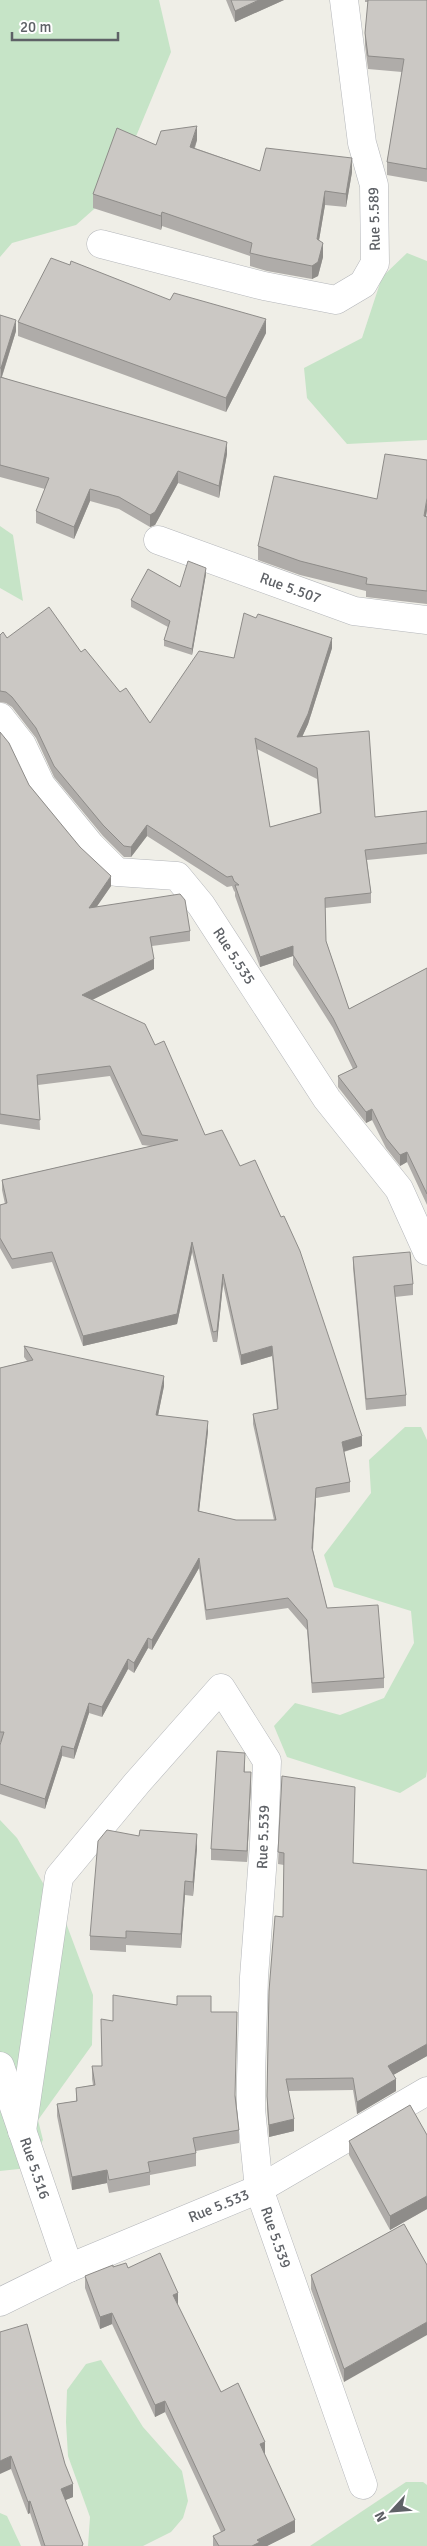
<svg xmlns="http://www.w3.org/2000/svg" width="427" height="2546" font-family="Signika,sans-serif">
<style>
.green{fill:#c6e4c7}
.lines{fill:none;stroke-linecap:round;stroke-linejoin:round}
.minor-casing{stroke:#b4b6ba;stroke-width:29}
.minor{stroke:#fff;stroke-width:28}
.wall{fill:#afaca9;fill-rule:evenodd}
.shaded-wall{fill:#8e8c89}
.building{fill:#cbc8c4;stroke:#8e8c89;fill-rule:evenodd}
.labels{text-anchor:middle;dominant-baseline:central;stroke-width:4.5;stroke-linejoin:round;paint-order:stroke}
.street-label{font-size:15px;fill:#5e6166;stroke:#fff}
</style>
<rect width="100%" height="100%" fill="#efeee7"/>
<g class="green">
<polygon points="0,0 159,0 171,52 120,175 102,202 76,225 12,243 0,257"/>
<polygon points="407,253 427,261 427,440 347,444 307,398 304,368 362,338 382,277"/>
<polygon points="0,526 13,535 23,601 0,588"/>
<polygon points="405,1427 421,1427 427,1440 427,1771 426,1777 400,1793 287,1757 274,1726 295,1703 340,1715 384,1698 414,1643 411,1611 334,1587 324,1555 371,1493 369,1460"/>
<polygon points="0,1820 17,1838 66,1923 93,1995 92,2045 38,2120 43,2140 28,2168 0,2171"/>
<polygon points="101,2360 143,2427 182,2471 188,2501 183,2518 171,2532 143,2546 88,2546 90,2517 68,2456 66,2422 67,2390 86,2364"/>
<polygon points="406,2482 423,2482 427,2485 427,2546 310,2546"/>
<polygon points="0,2513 7,2516 21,2546 0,2546"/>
</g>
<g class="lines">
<defs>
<g id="minor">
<polyline points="101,244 264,286 336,300 363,284 375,263 374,185 362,143 344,0"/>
<path id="s1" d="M158,540L354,611L427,620"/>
<path id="s2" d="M0,717L22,745L41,785L91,846L117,872L177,876L201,905L327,1099L399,1189L427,1251"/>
<path id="s3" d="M0,2066L69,2268"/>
<path id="s4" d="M22,2131L59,1877L137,1783L221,1688L267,1761L264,1843L254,1977L251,2078V2109L259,2189L363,2485"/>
<path id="s5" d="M0,2302L69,2268L259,2189L427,2091"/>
</g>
</defs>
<use href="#minor" class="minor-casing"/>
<use href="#minor" class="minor"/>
</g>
<g class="wall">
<polygon points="226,0 284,0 235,22"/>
<polygon points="365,0 427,0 427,182 387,175 387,162 402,72 368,69 365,45 365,33 368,2 365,2"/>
<polygon points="197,140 195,148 260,171 352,172 346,207 325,205 319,240 323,257 318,276 312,279 267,271 250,266 250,256 162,226 161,230 93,208 93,194 156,145"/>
<polygon points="170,300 266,333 226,412 18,336 18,322"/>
<polygon points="0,315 16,331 2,377 227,454 219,498 178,483 155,525 150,527 119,509 90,501 74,539 36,523 36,511 45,489 0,477"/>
<polygon points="426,516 427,517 427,604 366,597 366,591 300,575 258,560 258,546"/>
<polygon points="206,574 192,655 164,646 164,640 168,627 131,607 131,600 180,587"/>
<path d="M256,618L332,648L308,724L302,737L375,817L427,811V854L367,860L371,893V903L325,908L326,941L349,1009L427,968V1205L407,1162L400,1166L386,1148L372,1120L366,1123L338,1087V1076L353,1069L333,1028L293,965V956L260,967L235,896V892L234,891L232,886L227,887L147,836L131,857H124L103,836L54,777L36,738L12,707L6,703L0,702V635L7,638L81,652L150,723L234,658ZM257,749L317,779L320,813L270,827Z"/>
<polygon points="0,732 29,785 111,886 96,907 190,931 190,941 152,946 154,969 92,1000 155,1045 205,1135 362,1446 344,1452 350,1482 350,1492 316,1498 313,1550 327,1608 384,1678 384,1688 312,1693 307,1630 288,1608 206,1620 199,1568 152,1650 148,1648 134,1673 128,1669 102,1717 89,1713 74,1759 62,1756 45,1809 0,1794 0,1745 1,1742 0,1742 0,1368 27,1361 24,1357 24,1346 164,1386 158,1415 208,1431 199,1511 236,1520 274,1520 253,1424 253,1414 277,1409 272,1356 241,1365 223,1284 217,1342 213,1342 192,1252 177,1324 83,1346 52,1262 12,1269 0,1248 0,1205 5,1204 2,1190 2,1180 151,1146 142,1145 110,1076 38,1085 40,1130 0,1124"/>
<polygon points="353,1257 413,1284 413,1295 395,1297 406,1395 406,1406 366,1410 353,1268"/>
<polygon points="245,1764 245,1772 251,1783 247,1862 211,1860 211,1849"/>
<polygon points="282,1776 354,1863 427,2056 393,2075 396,2091 357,2114 353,2090 288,2091 294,2131 269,2137 267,2108 269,1991 283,1917 284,1865 278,1864"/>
<polygon points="197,1848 193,1896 185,1895 181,1948 126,1945 126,1952 90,1950 90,1936"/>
<polygon points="211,2012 236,2098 239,2130 239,2143 196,2151 196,2166 150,2175 150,2185 109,2193 107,2183 72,2190 57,2116 57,2104 76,2101 76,2088 93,2085 92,2079 92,2066 102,2066 113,2021"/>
<polygon points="427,2135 427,2209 390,2230 349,2155 349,2141"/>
<polygon points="404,2224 344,2382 311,2289 311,2275"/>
<polygon points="113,2267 128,2268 178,2304 177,2305 221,2392 265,2453 264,2453 295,2532 267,2546 213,2546 213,2536 221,2532 165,2412 155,2417 112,2324 100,2329 85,2288 85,2276"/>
<polygon points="0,2332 73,2497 65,2500 83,2546 41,2546 30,2513 28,2514 11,2469"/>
</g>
<g class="shaded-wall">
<polygon points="259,0 284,0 235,22 235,11"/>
<polygon points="197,126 197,140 190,160 190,147"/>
<polygon points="352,158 352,172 346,207 346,194"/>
<polygon points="325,191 325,205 317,252 317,239"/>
<polygon points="162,212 162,226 161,230 161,216"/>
<polygon points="323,243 323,257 318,276 312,279 312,266"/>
<polygon points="266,319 266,333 226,412 226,398"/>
<polygon points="16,320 16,331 1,379 1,368"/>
<polygon points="227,442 227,454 219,498 219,486"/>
<polygon points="178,471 178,483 155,525 150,527 150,515"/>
<polygon points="90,489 90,501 74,539 74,527"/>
<polygon points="427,498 427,511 424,529 424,516"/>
<polygon points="206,568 206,574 192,655 192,649"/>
<polygon points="332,638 332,648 308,724 297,748 297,737"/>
<polygon points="147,825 147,836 131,857 131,847"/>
<polygon points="111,876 111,886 89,918 89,908"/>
<polygon points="293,946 293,956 260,967 260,957"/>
<polygon points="154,959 154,969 82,1005 82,995"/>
<polygon points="372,1109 372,1120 366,1123 366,1112"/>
<polygon points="407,1152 407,1162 400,1166 400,1155"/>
<polygon points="192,1242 192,1252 177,1324 83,1346 83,1336"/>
<polygon points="223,1274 223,1284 217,1342 217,1331"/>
<polygon points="272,1346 272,1356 241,1365 241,1355"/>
<polygon points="164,1376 164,1386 156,1425 156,1415"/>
<polygon points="208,1421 208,1431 198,1521 198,1511"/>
<polygon points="362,1436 362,1446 342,1452 342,1442"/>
<polygon points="316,1488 316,1498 312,1558 312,1548"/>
<polygon points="199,1558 199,1568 152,1650 152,1640"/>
<polygon points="148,1638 148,1648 134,1673 134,1663"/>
<polygon points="128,1659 128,1669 102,1717 102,1707"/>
<polygon points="89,1703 89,1713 74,1759 74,1749"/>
<polygon points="62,1746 62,1756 45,1809 45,1799"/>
<polygon points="251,1772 251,1783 247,1862 247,1851"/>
<polygon points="197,1834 197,1848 193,1896 193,1882"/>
<polygon points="185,1881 185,1895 181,1948 181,1934"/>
<polygon points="427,2044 427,2056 388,2078 388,2066"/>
<polygon points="396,2079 396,2091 357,2114 357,2102"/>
<polygon points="294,2119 294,2131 269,2137 269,2125"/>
<polygon points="107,2170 107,2183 72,2190 72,2177"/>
<polygon points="427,2196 427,2209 390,2230 390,2216"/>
<polygon points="178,2293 178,2304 173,2307 173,2295"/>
<polygon points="112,2313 112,2324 100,2329 100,2317"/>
<polygon points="427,2322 427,2335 344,2382 344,2369"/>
<polygon points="165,2401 165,2412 155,2417 155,2405"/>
<polygon points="265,2442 265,2453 260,2455 260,2444"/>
<polygon points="11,2456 11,2469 0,2474 0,2461"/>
<polygon points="73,2484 73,2497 61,2502 61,2489"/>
<polygon points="30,2501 30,2513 28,2514 28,2502"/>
<polygon points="295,2520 295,2532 267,2546 252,2546 257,2540"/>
</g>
<g class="building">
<polygon points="231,0 259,0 235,11"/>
<polygon points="368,0 427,0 427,169 387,162 404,59 368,56 365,33"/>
<polygon points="197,126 190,147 260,171 266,148 352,158 346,194 325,191 317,239 323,243 318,262 312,266 267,257 250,253 252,243 162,212 161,216 93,194 117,128 156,145 161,131"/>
<polygon points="51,258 70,265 71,261 170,300 174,293 266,319 226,398 18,322"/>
<polygon points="0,315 16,320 1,368 0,368"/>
<polygon points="0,377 227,442 219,486 178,471 155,512 150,515 119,497 90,489 74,527 36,511 49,478 0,465"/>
<polygon points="385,454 427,460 427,498 424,516 427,517 427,591 366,584 367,578 300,561 258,546 274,476 377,499"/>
<polygon points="188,561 206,568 192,649 164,640 170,621 131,600 148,569 180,587"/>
<path d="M49,607L81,652L85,649L120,692L126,688L150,723L199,651L234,658L244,613L256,618L258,614L332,638L308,714L297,737L369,731L375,817L427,811V843L365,850L371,893L325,898L326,941L349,1009L427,968V1194L407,1152L400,1155L386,1138L372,1109L366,1112L338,1076L357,1067L333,1018L293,955V946L260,957L235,885H239L234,881L232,876L227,877L147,825L131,847L124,846L103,825L54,766L36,728L12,697L6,692L0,691V635L3,632L7,638ZM255,738L317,768L321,813L270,827Z"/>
<polygon points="0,732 9,743 29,785 80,847 111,876 89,908 180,894 185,900 190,931 150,937 154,959 82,995 145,1024 155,1045 164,1041 205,1135 222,1130 240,1166 255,1160 281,1217 284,1216 300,1251 362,1436 342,1442 350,1482 316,1488 312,1548 327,1608 378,1605 384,1678 312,1683 307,1620 288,1598 206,1610 199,1558 152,1640 148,1638 134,1663 128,1659 102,1707 89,1703 74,1749 62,1746 45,1799 0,1784 0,1745 4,1732 0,1732 0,1368 33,1360 24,1346 164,1376 156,1415 208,1421 198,1511 236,1520 276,1520 253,1414 278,1409 272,1346 241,1355 223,1274 217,1331 213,1332 192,1242 177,1314 83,1336 52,1252 12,1259 0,1238 0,1205 7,1203 2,1180 178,1140 142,1135 110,1066 37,1075 40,1120 0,1114"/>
<polygon points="410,1252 413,1284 394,1286 406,1395 366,1399 353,1257"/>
<polygon points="217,1751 245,1753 244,1772 251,1772 247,1851 211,1849"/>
<polygon points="282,1776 355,1787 353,1863 427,1870 427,2044 388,2066 396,2079 357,2102 353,2078 286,2079 294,2119 269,2125 267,2096 269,1991 275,1916 283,1917 284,1853 278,1852"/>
<polygon points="107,1830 139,1836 140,1830 197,1834 193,1882 185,1881 181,1934 126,1931 126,1938 90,1936 98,1841"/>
<polygon points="113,1995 177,2005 177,1996 211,1996 211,2012 237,2012 235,2096 239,2130 193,2138 196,2153 148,2162 150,2172 109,2180 107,2170 72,2177 57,2104 77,2101 76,2088 95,2085 92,2066 102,2066 101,2019 113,2021"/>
<polygon points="410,2105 427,2135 427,2196 390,2216 349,2141"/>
<polygon points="404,2224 427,2265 427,2322 344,2369 311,2275"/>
<polygon points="160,2253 178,2293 173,2295 221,2392 238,2383 265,2442 260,2444 295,2520 257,2540 260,2542 252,2546 219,2546 213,2536 225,2530 165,2401 155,2405 112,2313 100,2317 85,2276 113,2265 113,2267 126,2263 128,2268"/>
<polygon points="27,2324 65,2464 73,2484 61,2489 83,2544 82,2546 45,2546 30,2501 28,2502 11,2456 0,2461 0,2332"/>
</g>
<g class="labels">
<g class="street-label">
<text transform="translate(374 219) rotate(-92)">Rue 5.589</text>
<text stroke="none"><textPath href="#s1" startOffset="141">Rue 5.507</textPath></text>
<text stroke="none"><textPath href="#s2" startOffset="354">Rue 5.535</textPath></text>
<text transform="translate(263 1837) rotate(-88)">Rue 5.539</text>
<text stroke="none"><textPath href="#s3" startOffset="108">Rue 5.516</textPath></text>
<text stroke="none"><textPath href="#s5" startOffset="239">Rue 5.533</textPath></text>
<text stroke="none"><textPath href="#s4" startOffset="1072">Rue 5.539</textPath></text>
</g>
</g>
<g transform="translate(392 2511) rotate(244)" stroke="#ffffff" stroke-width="4" paint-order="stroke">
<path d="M0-4L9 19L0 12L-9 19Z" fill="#5e6166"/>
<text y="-8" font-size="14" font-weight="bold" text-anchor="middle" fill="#5e6166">N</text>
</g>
<path d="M12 32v8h106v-8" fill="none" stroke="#5e6166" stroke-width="2.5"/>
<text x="20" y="32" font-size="15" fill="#5e6166" stroke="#ffffff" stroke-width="4" paint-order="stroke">20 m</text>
</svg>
